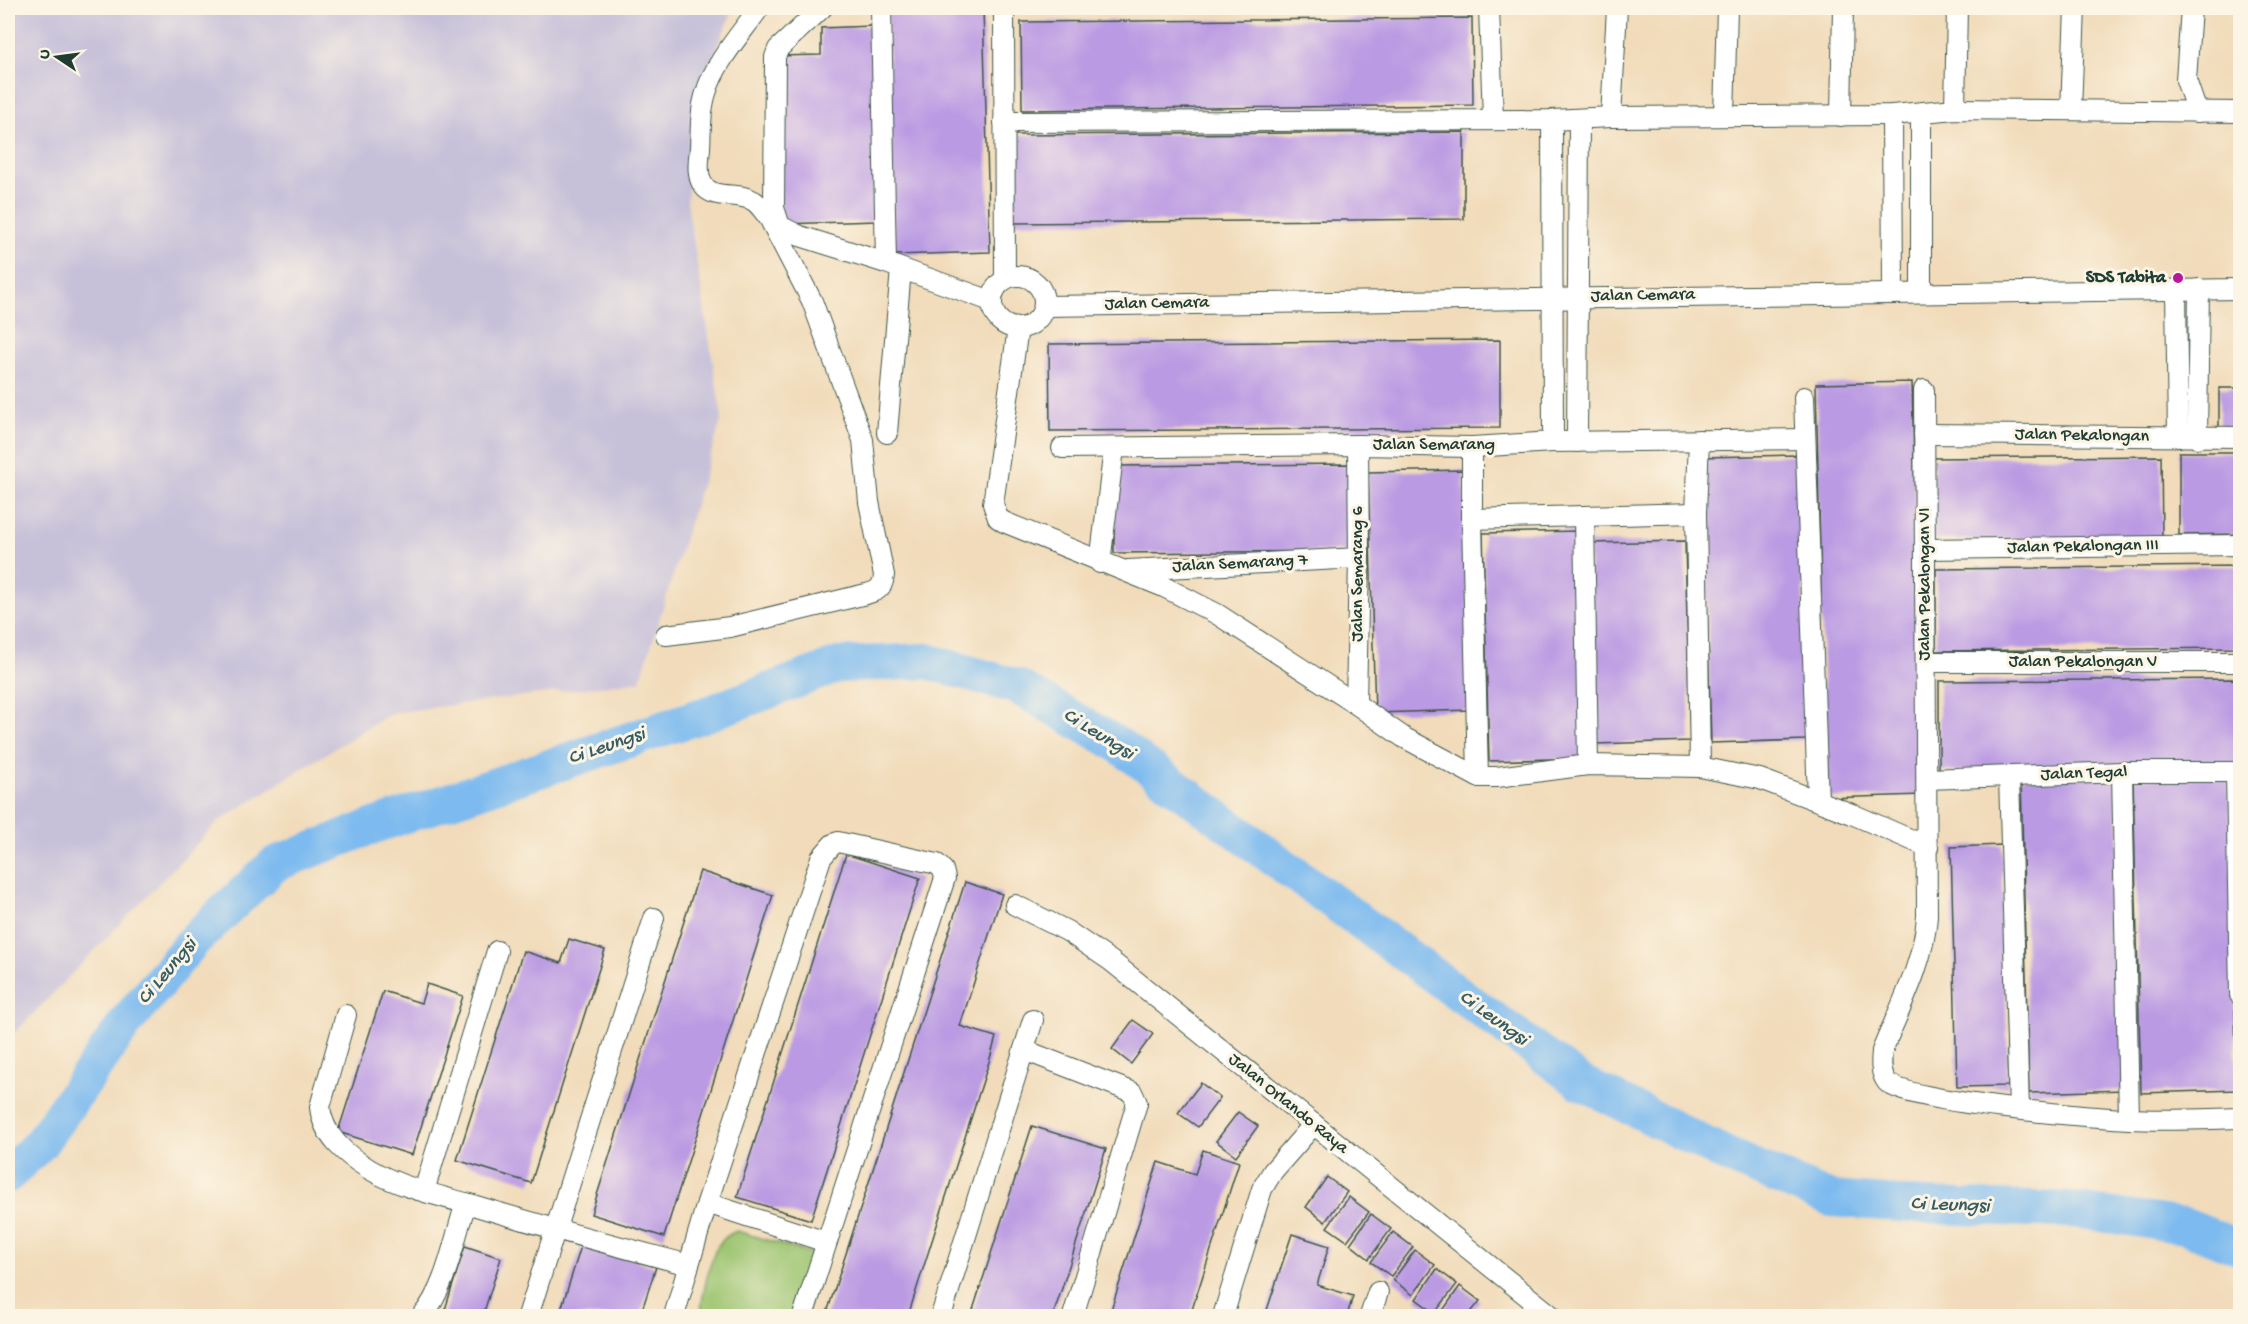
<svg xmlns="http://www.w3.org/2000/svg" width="2248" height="1324" font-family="'Gochi Hand',sans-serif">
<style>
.industrial{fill:#c6c0d9}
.green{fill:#9cc470;stroke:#5e8052;stroke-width:1.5}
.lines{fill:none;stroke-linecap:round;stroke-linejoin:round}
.river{stroke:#7cbaef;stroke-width:36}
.building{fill:#ba9ae3}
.minor-casing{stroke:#3e5548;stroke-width:22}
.minor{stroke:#fff;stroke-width:20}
.poi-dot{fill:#b5179e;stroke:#fcf5e5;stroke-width:2}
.labels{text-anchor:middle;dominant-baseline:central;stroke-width:6;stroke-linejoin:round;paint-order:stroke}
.poi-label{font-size:18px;font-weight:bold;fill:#1f3d34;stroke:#fcf5e5;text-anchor:end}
.street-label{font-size:18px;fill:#1f3d34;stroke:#fcf5e5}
.water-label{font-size:20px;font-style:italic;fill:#365c63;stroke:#fcf5e5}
</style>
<rect width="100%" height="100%" fill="#fcf5e5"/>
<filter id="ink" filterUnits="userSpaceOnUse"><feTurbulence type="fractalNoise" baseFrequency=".0167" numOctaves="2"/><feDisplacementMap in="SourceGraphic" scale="12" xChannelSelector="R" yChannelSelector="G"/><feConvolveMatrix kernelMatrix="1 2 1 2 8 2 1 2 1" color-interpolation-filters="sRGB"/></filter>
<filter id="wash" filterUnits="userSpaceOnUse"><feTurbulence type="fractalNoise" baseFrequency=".008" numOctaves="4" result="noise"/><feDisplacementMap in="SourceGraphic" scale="24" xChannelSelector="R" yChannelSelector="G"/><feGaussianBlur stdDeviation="1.35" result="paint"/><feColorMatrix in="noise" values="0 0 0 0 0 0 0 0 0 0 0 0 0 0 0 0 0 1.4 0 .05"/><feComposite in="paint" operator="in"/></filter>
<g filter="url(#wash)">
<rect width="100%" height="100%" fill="#f1dbba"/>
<polygon class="industrial" points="8,8 734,8 695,98 687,202 722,418 640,681 391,713 219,821 8,1040"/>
<path class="green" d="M737,1231L810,1253L818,1264L806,1316H702C699,1305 711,1256 718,1246C723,1238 729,1234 737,1231Z"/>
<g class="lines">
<polyline class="river" points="8,1175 40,1144 127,1021 195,939 275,864 371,827 715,711 838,665 927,661 1018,687 1117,744 1580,1082 1729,1156 1831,1199 1926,1206 2072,1210 2185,1226 2240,1248"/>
</g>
<g id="blocks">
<g class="building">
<polygon points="887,8 983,8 990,252 894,255"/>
<polygon points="1472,18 1473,105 1022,110 1021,22"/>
<polygon points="872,26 877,221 781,224 777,56 821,55 821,28"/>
<polygon points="1464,132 1464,219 1013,223 1013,135"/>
<polygon points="1500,340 1500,428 1050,431 1049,344"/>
<polygon points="1912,382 1922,795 1826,798 1816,384"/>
<rect x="2219" y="388" width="21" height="41"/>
<polygon points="2179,452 2240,452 2240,534 2179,535"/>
<polygon points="1799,455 1807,740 1711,743 1703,457"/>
<polygon points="2161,456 2162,538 1934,540 1933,458"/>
<polygon points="1353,464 1353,551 1114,553 1114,466"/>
<polygon points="1464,470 1471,710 1375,713 1368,472"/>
<polygon points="1579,531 1585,758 1489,761 1483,533"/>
<polygon points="1685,541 1690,741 1594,744 1589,543"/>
<polygon points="2240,566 2240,648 1936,651 1936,569"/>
<polygon points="2240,679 2240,769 1939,771 1939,681"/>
<polygon points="2117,776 2125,1090 2029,1093 2021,778"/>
<polygon points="2229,776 2237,1090 2141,1093 2133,779"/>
<polygon points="2002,845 2008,1086 1957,1087 1951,847"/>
<polygon points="846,854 920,878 811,1220 737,1197"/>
<polygon points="700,871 773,895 664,1237 591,1214"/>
<polygon points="965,882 1002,894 960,1026 996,1037 989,1062 908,1316 826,1316"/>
<polygon points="569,939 605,950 531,1183 457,1160 523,951 561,963"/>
<polygon points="427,984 463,996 412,1155 338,1132 383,991 421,1003"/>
<polygon points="1133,1020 1153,1034 1131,1064 1112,1049"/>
<polygon points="1201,1083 1220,1098 1198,1127 1178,1113"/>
<polygon points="1238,1112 1258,1126 1236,1156 1216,1141"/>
<polygon points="1032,1126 1106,1149 1064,1282 1053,1316 971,1316"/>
<polygon points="1203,1150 1239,1162 1190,1316 1109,1316 1158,1162 1195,1174"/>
<polygon points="1327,1177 1347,1192 1325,1222 1306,1207"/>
<polygon points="1349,1197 1369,1212 1347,1241 1327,1227"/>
<polygon points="1371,1214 1391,1229 1369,1259 1350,1244"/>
<polygon points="1393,1232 1413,1247 1391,1276 1371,1262"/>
<polygon points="1292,1234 1329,1246 1317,1285 1353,1296 1347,1316 1265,1316"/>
<polygon points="582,1243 656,1267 640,1316 559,1316"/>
<polygon points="465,1246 501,1258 483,1315 483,1316 443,1316"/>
<polygon points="1415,1250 1435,1265 1413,1295 1393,1280"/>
<polygon points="1437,1269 1457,1284 1435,1313 1416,1299"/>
<polygon points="1460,1286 1480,1301 1468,1316 1439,1316"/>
</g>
</g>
</g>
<g filter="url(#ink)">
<use href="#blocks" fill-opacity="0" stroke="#3e5548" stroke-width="1.5"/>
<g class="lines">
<defs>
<g id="minor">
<polyline points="822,8 778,49 775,57 774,208 780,226 800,236 886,263 991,301"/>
<polyline points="881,8 886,263"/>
<polyline points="1004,8 1005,278"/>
<polyline points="1489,8 1493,119"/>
<polyline points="2191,8 2186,80 2197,112"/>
<polyline points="1955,109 1957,8"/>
<polyline points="2071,110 2075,8"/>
<polyline points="1892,115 1893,292"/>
<polyline points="1724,116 1727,8"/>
<polyline points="1841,116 1843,8"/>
<polyline points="1611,117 1617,8"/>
<polyline points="1552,120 1553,442"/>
<polyline points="1004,122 1552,120 1611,117 1892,115 1955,109 2240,112"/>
<circle cx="1018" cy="302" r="26"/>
<polyline points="2176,289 2178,437"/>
<polyline points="1921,292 1921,114"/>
<polyline points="1045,306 2240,289"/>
<polyline points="1018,328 993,504 998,518 1004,522 1164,587 1217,614 1356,704 1403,737 1478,777 1497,777 1588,765 1700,767 1760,779 1852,814 1928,847"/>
<path d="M1924,390L1927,916C1924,963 1900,1007 1882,1051C1881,1061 1880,1073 1887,1082C1903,1102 2095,1118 2130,1119C2167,1121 2204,1119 2240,1118"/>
<polyline points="1804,397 1818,801"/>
<polyline points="887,433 901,269"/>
<polyline points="1924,434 2240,437"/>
<polyline points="2197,438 2199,289"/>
<polyline points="1699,440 1696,513 1700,767"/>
<polyline points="1577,442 1579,119"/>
<polyline points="1472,447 1472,519 1478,777"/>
<polyline points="1062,448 1358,445 1472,447 1553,442 1805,439"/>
<polyline points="1584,516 1588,765"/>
<polyline points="1472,519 1696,513"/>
<polyline points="1925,549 2240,545"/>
<polyline points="1100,563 1114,448"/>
<polyline points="1128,570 1359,558"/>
<path d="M666,635L730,627L862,595C875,592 883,590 884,575L869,502L863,440L812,301L769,218C764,212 760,205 754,201C738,191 714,201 703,185C696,175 699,159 700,148C701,130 700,111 706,93C715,62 741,34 759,8"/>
<polyline points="1926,662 2240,662"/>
<polyline points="1356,704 1359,558 1358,445"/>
<polyline points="2122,772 2129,1119"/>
<polyline points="2236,772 2240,995"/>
<polyline points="2009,777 2019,1109"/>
<polyline points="1927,779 2122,772 2240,772"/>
<polyline points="1015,905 1067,931 1111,961 1552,1316"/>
<path d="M346,1015L320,1107C323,1136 345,1154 369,1169C399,1187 439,1196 473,1205C544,1227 617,1246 689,1265"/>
<polyline points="1024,1050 1132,1092 1137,1103 1073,1316"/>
<polyline points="424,1191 497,951"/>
<polyline points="707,1203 826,1242"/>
<path d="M422,1316C446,1289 454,1239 466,1203"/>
<polyline points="528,1316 654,918"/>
<polyline points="674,1316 707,1203 821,858 833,844 838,842 937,864 943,870 945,878 803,1316"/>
<polyline points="941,1316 1033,1020"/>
<polyline points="1223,1316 1262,1189 1273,1171 1314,1124"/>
<polyline points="1370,1316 1378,1292"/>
</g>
</defs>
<use href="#minor" class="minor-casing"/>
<use href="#minor" class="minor"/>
</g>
</g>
<circle class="poi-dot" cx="2178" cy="278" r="6"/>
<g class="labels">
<g class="poi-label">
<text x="2166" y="278">SDS Tabita</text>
</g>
<g class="street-label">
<text transform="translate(1643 296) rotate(-1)">Jalan Cemara</text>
<text transform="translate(1157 304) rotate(-1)">Jalan Cemara</text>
<text transform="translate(2082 436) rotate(1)">Jalan Pekalongan</text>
<text x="1434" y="445">Jalan Semarang</text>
<text transform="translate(2083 547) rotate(-1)">Jalan Pekalongan III</text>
<text transform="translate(1240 564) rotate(-3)">Jalan Semarang 7</text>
<text transform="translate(1358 574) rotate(-90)">Jalan Semarang 6</text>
<text transform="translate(1925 584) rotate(-90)">Jalan Pekalongan VI</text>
<text x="2083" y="662">Jalan Pekalongan V</text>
<text transform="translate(2084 774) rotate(-2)">Jalan Tegal</text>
<text transform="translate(1288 1104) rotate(39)">Jalan Orlando Raya</text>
</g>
<g class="water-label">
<text transform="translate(1098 735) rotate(32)">Ci Leungsi</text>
<text transform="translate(607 747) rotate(-19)">Ci Leungsi</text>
<text transform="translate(168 972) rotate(-50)">Ci Leungsi</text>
<text transform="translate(1493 1019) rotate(36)">Ci Leungsi</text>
<text transform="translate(1950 1206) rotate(2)">Ci Leungsi</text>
</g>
</g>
<rect width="2248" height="1324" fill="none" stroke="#fcf5e5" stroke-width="30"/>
<g transform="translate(57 57) rotate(283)" stroke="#fcf5e5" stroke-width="4.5" paint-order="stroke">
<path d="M0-4.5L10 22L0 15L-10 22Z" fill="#1f3d34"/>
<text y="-9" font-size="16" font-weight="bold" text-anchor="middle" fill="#1f3d34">U</text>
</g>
</svg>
